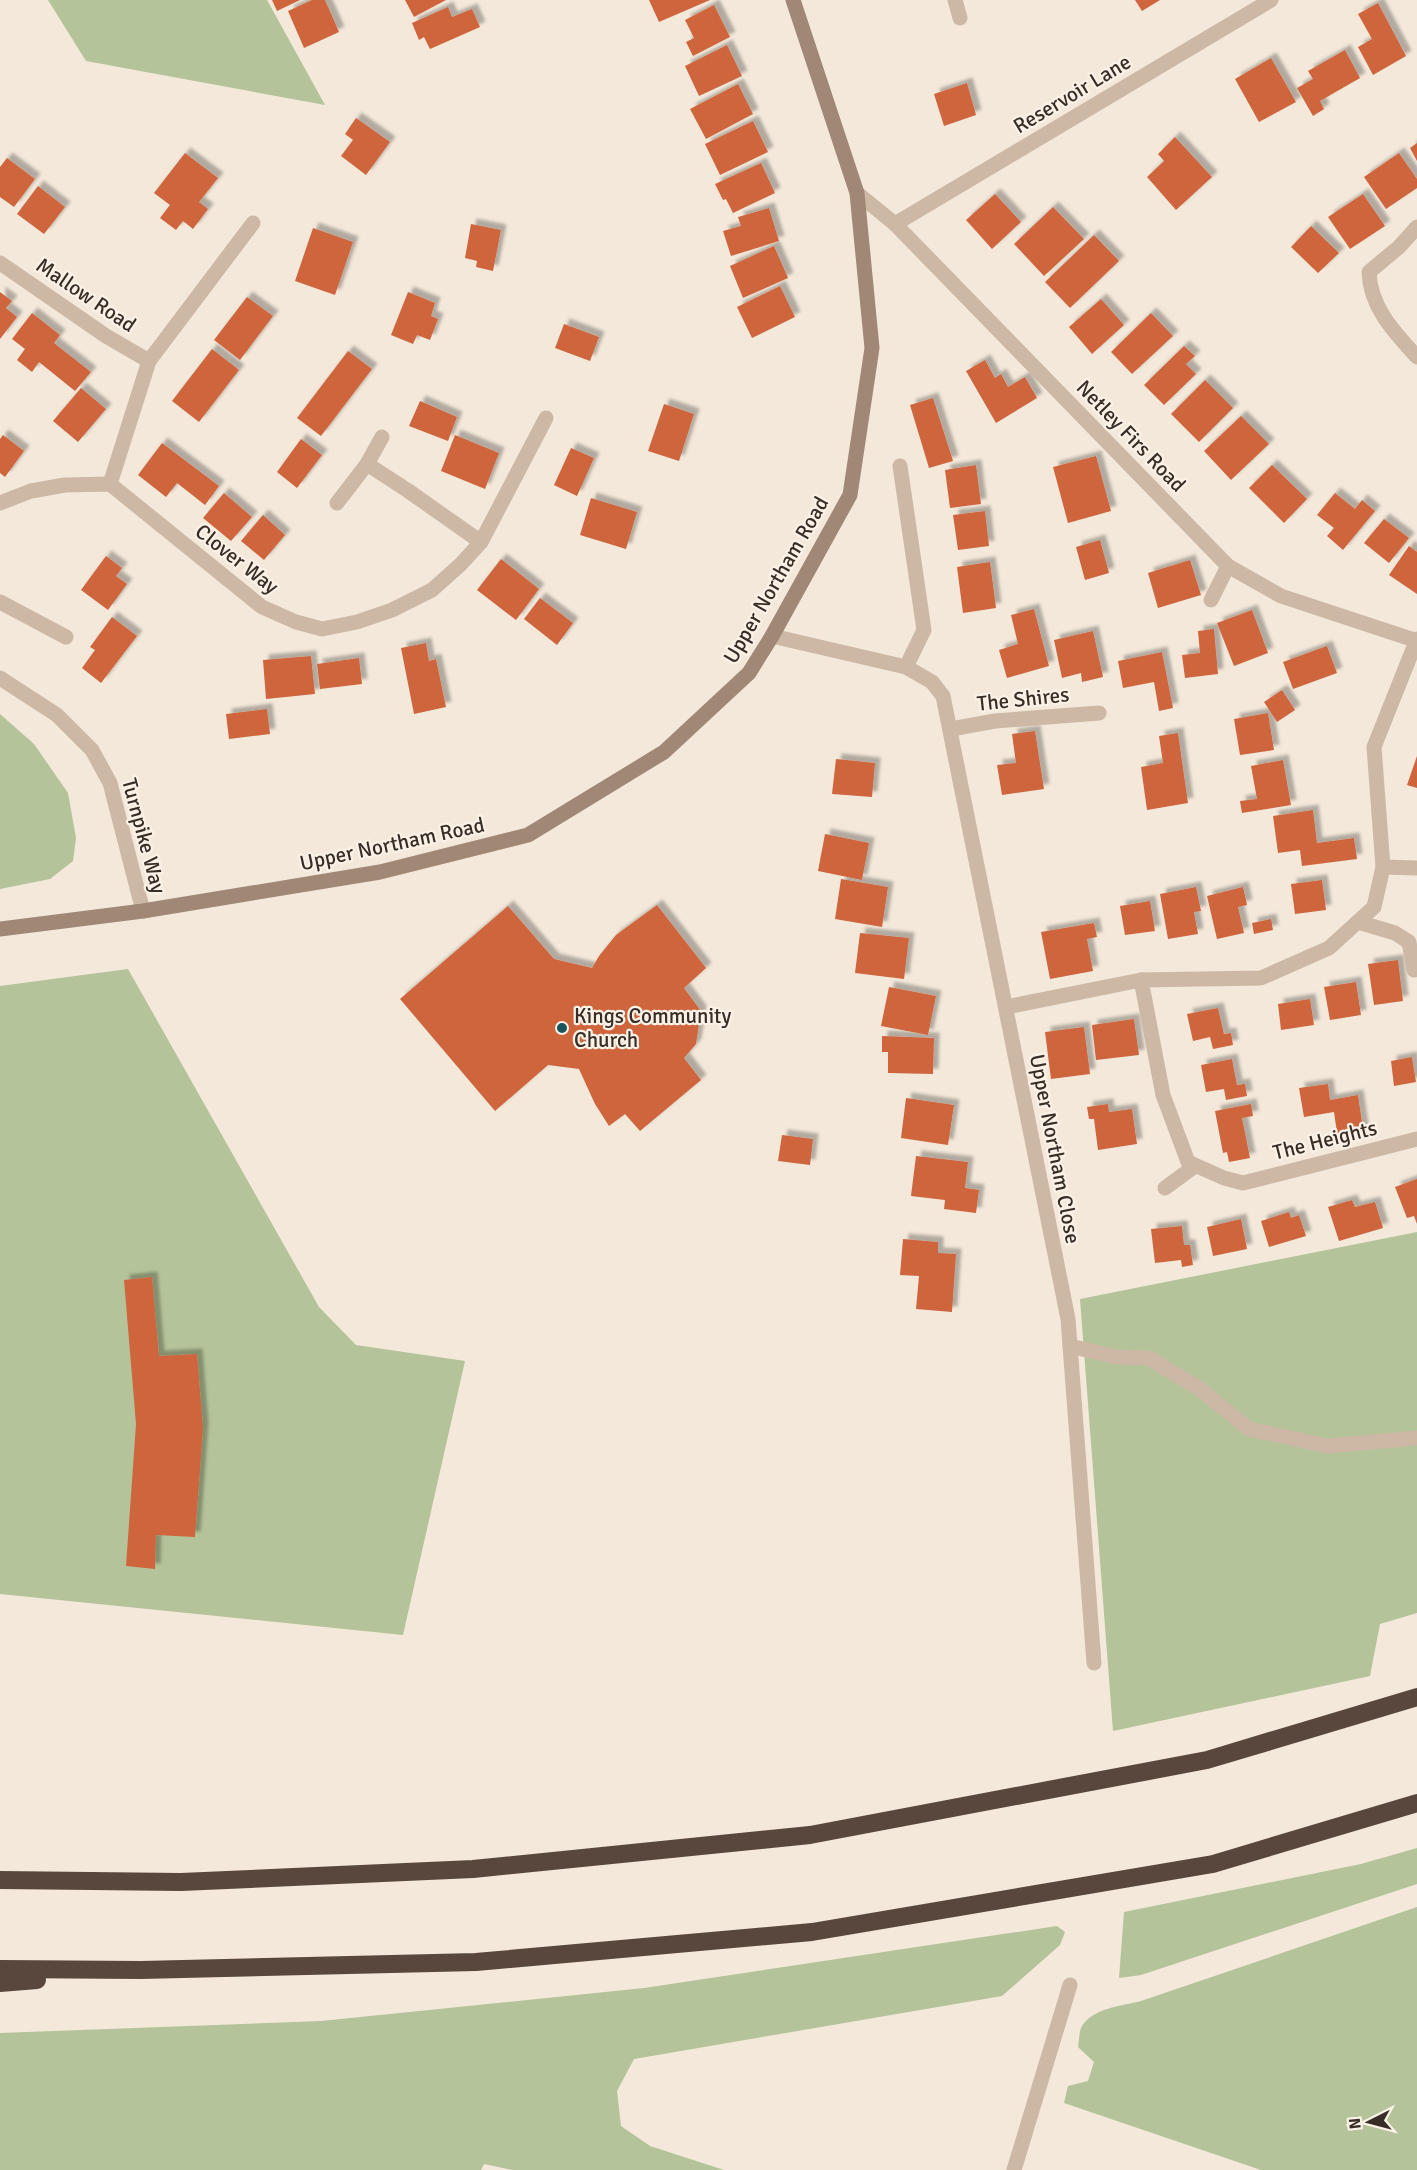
<svg xmlns="http://www.w3.org/2000/svg" width="1417" height="2170" font-family="Signika,sans-serif">
<style>
.green{fill:#b4c399}
.building{fill:#ce653e;filter:url(#shadow)}
.lines{fill:none;stroke-linecap:round;stroke-linejoin:round}
.minor{stroke:#ccb8a5;stroke-width:15}
.tertiary{stroke:#ccb8a5;stroke-width:15}
.secondary{stroke:#a08776;stroke-width:15}
.motorway{stroke:#59473d;stroke-width:18}
.poi-dot{fill:#1a555c;stroke:#fbf2e7;stroke-width:2}
.labels{text-anchor:middle;dominant-baseline:central;stroke-width:4.5;stroke-linejoin:round;paint-order:stroke}
.street-label{font-size:21px;fill:#382d27;stroke:#fbf2e7}
.poi-label{font-size:21px;fill:#382d27;stroke:#fbf2e7;text-anchor:start}
</style>
<defs>
<filter id="shadow"><feDropShadow dx="5.5" dy="-5.5" stdDeviation="1.5" flood-color="#0004"/></filter>
</defs>
<rect width="100%" height="100%" fill="#f3e8da"/>
<g class="green">
<polygon points="48,0 267,0 325,105 86,61"/>
<polygon points="0,714 34,744 68,793 76,838 73,861 50,879 0,889"/>
<polygon points="128,969 319,1307 356,1345 465,1361 403,1635 0,1594 0,986"/>
<polygon points="1417,1232 1417,1613 1380,1624 1370,1676 1113,1731 1080,1299"/>
<polygon points="1417,1848 1417,1884 1141,1975 1119,1978 1124,1912 1361,1864"/>
<path d="M1417,1907V2170H1261L1064,2103L1068,2086L1088,2081L1094,2062L1078,2047C1079,2042 1079,2033 1081,2028C1091,2008 1122,2006 1141,2001Z"/>
<polygon points="1057,1926 1065,1932 1060,1945 1002,1996 634,2059 617,2091 621,2126 650,2146 724,2170 513,2170 484,2164 481,2170 0,2170 0,2033 321,2021 644,1988"/>
</g>
<g class="building">
<polygon points="272,0 300,0 277,11"/>
<polygon points="312,0 325,0 339,32 304,48 288,11"/>
<polygon points="405,0 446,0 414,17"/>
<polygon points="649,0 710,0 659,22"/>
<polygon points="1135,0 1160,0 1142,11"/>
<polygon points="1378,3 1406,56 1373,75 1358,47 1372,39 1358,14"/>
<polygon points="714,5 730,37 693,56 686,42 694,38 685,20"/>
<polygon points="448,7 452,17 472,9 480,27 430,49 424,37 419,40 412,23"/>
<polygon points="727,45 742,76 699,96 685,66"/>
<polygon points="1345,50 1360,78 1320,101 1324,109 1313,116 1297,88 1313,79 1308,71"/>
<polygon points="1271,58 1296,102 1259,122 1235,79"/>
<polygon points="967,83 976,115 944,126 934,94"/>
<polygon points="738,84 753,114 706,139 690,109"/>
<polygon points="356,118 390,142 366,175 341,156 353,140 345,134"/>
<polygon points="753,121 768,152 720,175 705,144"/>
<polygon points="1175,137 1212,177 1176,210 1147,177 1164,161 1158,154"/>
<polygon points="1417,143 1417,161 1410,148"/>
<polygon points="185,153 218,178 199,202 208,209 193,229 183,221 176,230 160,218 170,205 154,193"/>
<polygon points="1399,153 1417,179 1417,188 1386,209 1364,177"/>
<polygon points="7,158 35,179 14,207 0,197 0,167"/>
<polygon points="761,163 775,193 733,213 726,199 723,200 715,184"/>
<polygon points="38,186 65,207 44,234 17,214"/>
<polygon points="995,194 1021,222 992,249 966,220"/>
<polygon points="1363,194 1385,226 1350,249 1328,217"/>
<polygon points="1053,207 1084,239 1044,276 1014,244"/>
<polygon points="769,208 779,241 731,256 723,231 741,226 738,217"/>
<polygon points="471,224 501,230 493,271 476,267 477,261 465,258"/>
<polygon points="1311,226 1339,253 1318,273 1291,247"/>
<polygon points="313,228 353,242 335,295 295,281"/>
<polygon points="1094,235 1119,261 1070,308 1045,282"/>
<polygon points="774,246 788,278 743,298 730,266"/>
<polygon points="780,286 795,317 752,338 737,307"/>
<polygon points="0,292 12,301 6,308 17,317 0,339"/>
<polygon points="408,292 435,303 431,316 438,319 430,340 417,335 413,344 391,335"/>
<polygon points="247,297 273,316 240,360 214,340"/>
<polygon points="1101,299 1124,325 1092,354 1069,327"/>
<polygon points="32,313 60,335 54,343 91,372 75,391 39,362 32,372 17,360 25,349 12,339"/>
<polygon points="1151,313 1173,336 1132,374 1111,352"/>
<polygon points="564,324 599,337 590,361 555,348"/>
<polygon points="1184,346 1195,356 1186,364 1196,374 1164,405 1144,385"/>
<polygon points="212,349 239,370 199,422 172,401"/>
<polygon points="348,351 372,369 321,436 297,418"/>
<polygon points="985,360 995,378 1001,374 1008,387 1025,377 1037,398 996,423 966,371"/>
<polygon points="1205,380 1233,408 1199,442 1171,414"/>
<polygon points="81,388 106,409 78,442 53,421"/>
<polygon points="933,398 953,461 929,468 910,405"/>
<polygon points="420,401 457,417 448,441 409,426"/>
<polygon points="664,404 694,414 679,461 648,451"/>
<polygon points="1241,416 1269,444 1231,480 1204,451"/>
<polygon points="3,435 24,451 5,477 0,473 0,439"/>
<polygon points="455,435 499,453 485,489 441,471"/>
<polygon points="301,439 322,455 297,488 277,472"/>
<polygon points="162,443 219,486 205,505 177,483 166,497 138,475"/>
<polygon points="571,448 594,458 577,496 554,485"/>
<polygon points="1096,456 1111,511 1068,523 1053,467"/>
<polygon points="976,465 981,504 950,508 945,470"/>
<polygon points="1272,465 1307,499 1284,523 1249,488"/>
<polygon points="224,493 252,517 231,541 203,518"/>
<polygon points="1335,493 1355,509 1362,500 1375,511 1343,550 1327,536 1334,528 1317,515"/>
<polygon points="591,498 637,512 626,549 580,535"/>
<polygon points="985,511 989,546 958,550 953,515"/>
<polygon points="263,515 285,535 264,560 241,541"/>
<polygon points="1384,519 1409,538 1389,563 1364,543"/>
<polygon points="1100,540 1109,573 1085,580 1076,547"/>
<polygon points="1409,546 1417,552 1417,594 1389,575"/>
<polygon points="106,556 122,568 116,576 127,584 108,610 81,590"/>
<polygon points="501,559 539,589 516,620 477,590"/>
<polygon points="1190,560 1201,595 1158,608 1148,573"/>
<polygon points="990,562 996,608 963,613 957,567"/>
<polygon points="540,598 573,623 557,645 524,619"/>
<polygon points="1034,609 1049,666 1007,678 999,650 1018,644 1011,615"/>
<polygon points="1252,610 1268,653 1234,666 1217,623"/>
<polygon points="112,617 137,636 101,683 82,668 95,650 90,647"/>
<polygon points="1214,629 1218,674 1185,678 1182,655 1200,653 1198,631"/>
<polygon points="1093,631 1103,677 1082,682 1081,673 1062,678 1054,640"/>
<polygon points="426,643 429,661 436,659 446,707 414,714 401,648"/>
<polygon points="1327,646 1337,673 1293,689 1283,662"/>
<polygon points="1162,652 1173,708 1159,711 1154,682 1123,688 1118,661"/>
<polygon points="311,656 315,694 266,699 263,660"/>
<polygon points="359,658 362,684 320,689 317,664"/>
<polygon points="1282,690 1295,710 1277,722 1264,702"/>
<polygon points="267,709 270,734 229,739 226,714"/>
<polygon points="1268,713 1274,750 1240,755 1234,719"/>
<polygon points="1035,731 1044,789 1002,795 997,765 1016,763 1012,734"/>
<polygon points="1178,733 1188,803 1147,810 1141,767 1163,763 1159,736"/>
<polygon points="1417,756 1417,788 1407,785"/>
<polygon points="836,759 875,763 872,797 832,794"/>
<polygon points="1283,760 1291,805 1242,813 1240,801 1257,799 1251,766"/>
<polygon points="1313,810 1317,843 1354,838 1357,859 1302,866 1300,850 1278,853 1273,816"/>
<polygon points="825,834 869,843 862,880 818,871"/>
<polygon points="841,879 888,887 882,927 835,919"/>
<polygon points="1322,880 1326,910 1295,914 1291,884"/>
<polygon points="1196,887 1201,911 1194,912 1198,934 1168,939 1160,894"/>
<polygon points="1243,887 1247,905 1238,907 1244,933 1217,939 1207,896"/>
<polygon points="1150,901 1155,931 1125,935 1120,906"/>
<polygon points="657,905 706,968 684,988 701,1011 696,1044 684,1058 701,1080 640,1131 625,1114 609,1126 595,1104 579,1069 548,1065 495,1111 400,999 508,906 554,959 592,968 599,956 616,935"/>
<polygon points="1271,919 1273,930 1254,934 1252,923"/>
<polygon points="1094,923 1097,937 1087,939 1093,971 1050,979 1041,932"/>
<polygon points="860,933 909,938 904,979 855,973"/>
<polygon points="1398,960 1403,1001 1374,1005 1368,964"/>
<polygon points="1356,982 1361,1015 1330,1020 1324,987"/>
<polygon points="889,987 936,996 928,1035 881,1026"/>
<polygon points="1310,999 1314,1025 1281,1030 1278,1004"/>
<polygon points="1218,1008 1224,1034 1231,1033 1233,1045 1213,1049 1210,1037 1193,1041 1187,1014"/>
<polygon points="1134,1019 1139,1055 1096,1060 1092,1025"/>
<polygon points="1084,1027 1090,1074 1051,1079 1045,1032"/>
<polygon points="882,1036 934,1038 933,1074 888,1073 888,1052 882,1052"/>
<polygon points="1412,1057 1416,1082 1394,1086 1391,1061"/>
<polygon points="1232,1059 1237,1085 1245,1084 1247,1096 1226,1100 1224,1089 1206,1092 1201,1065"/>
<polygon points="1328,1084 1330,1100 1358,1095 1364,1136 1338,1140 1334,1112 1304,1117 1299,1088"/>
<polygon points="906,1098 954,1105 948,1145 901,1138"/>
<polygon points="1108,1104 1109,1112 1132,1109 1137,1144 1098,1150 1094,1119 1089,1119 1087,1107"/>
<polygon points="1251,1104 1253,1116 1242,1118 1250,1158 1229,1162 1227,1152 1223,1153 1215,1111"/>
<polygon points="782,1135 813,1139 810,1165 778,1161"/>
<polygon points="916,1156 968,1162 965,1188 979,1190 976,1213 944,1209 945,1200 911,1196"/>
<polygon points="1417,1179 1417,1224 1414,1216 1407,1218 1395,1187"/>
<polygon points="1352,1200 1355,1207 1375,1202 1383,1228 1339,1241 1328,1207"/>
<polygon points="1289,1212 1291,1218 1299,1215 1306,1236 1269,1247 1261,1221"/>
<polygon points="1241,1219 1247,1249 1213,1256 1207,1227"/>
<polygon points="1182,1226 1184,1245 1190,1245 1193,1265 1182,1267 1181,1260 1155,1263 1151,1229"/>
<polygon points="903,1239 938,1242 938,1253 956,1254 952,1312 916,1309 919,1276 900,1275"/>
<polygon points="152,1277 159,1356 197,1354 203,1428 195,1537 156,1535 155,1569 126,1566 136,1424 124,1280"/>
</g>
<g class="lines">
<g class="minor">
<polyline points="955,0 960,18"/>
<polyline points="857,193 895,224 1228,566 1281,596 1417,641"/>
<polyline points="895,224 1271,0"/>
<path d="M1417,227L1399,247L1369,272C1370,307 1394,332 1417,357"/>
<polyline points="0,263 106,336 149,361"/>
<polyline points="367,464 407,490 481,542"/>
<polyline points="900,466 924,630 906,667"/>
<polyline points="110,484 149,361 253,223"/>
<polyline points="0,503 31,491 65,485 110,484 262,607 296,622 322,629 357,622 392,610 432,590 461,564 481,542 546,418"/>
<polyline points="337,503 367,464 382,437"/>
<polyline points="1211,600 1228,566"/>
<polyline points="0,602 66,637"/>
<polyline points="772,636 906,667 932,682 943,696 1068,1319 1094,1663"/>
<polyline points="951,729 995,721 1099,713"/>
<polyline points="1383,867 1417,868"/>
<polyline points="1358,922 1395,933 1409,942 1414,970"/>
<polyline points="1141,980 1163,1095 1188,1162 1224,1178 1243,1183 1417,1139"/>
<polyline points="1006,1007 1141,980 1261,978 1329,948 1374,907 1383,867 1374,747 1417,639"/>
<polyline points="1165,1188 1195,1166"/>
<polyline points="1070,1346 1116,1357 1149,1358 1200,1389 1249,1429 1327,1446 1417,1438"/>
<polyline points="1014,2170 1070,1985"/>
</g>
<polyline class="tertiary" points="0,678 57,715 92,750 110,783 143,911"/>
<polyline class="secondary" points="0,929 143,911 380,872 528,835 664,752 749,673 772,636 850,495 872,348 857,193 793,0"/>
<g class="motorway">
<polyline points="0,1880 181,1882 473,1869 810,1835 1207,1760 1417,1697"/>
<polyline points="0,1969 141,1970 476,1962 812,1932 1213,1864 1417,1803"/>
<polyline points="0,1983 37,1980"/>
</g>
</g>
<circle class="poi-dot" cx="562" cy="1028" r="6"/>
<g class="labels">
<g class="street-label">
<text transform="translate(1072 94) rotate(-31)">Reservoir Lane</text>
<text transform="translate(86 295) rotate(34)">Mallow Road</text>
<text transform="translate(1131 436) rotate(46)">Netley Firs Road</text>
<text transform="translate(237 559) rotate(38)">Clover Way</text>
<text transform="translate(776 580) rotate(-60)">Upper Northam Road</text>
<text transform="translate(1023 699) rotate(-6)">The Shires</text>
<text transform="translate(144 836) rotate(75)">Turnpike Way</text>
<text transform="translate(392 844) rotate(-12)">Upper Northam Road</text>
<text transform="translate(1325 1140) rotate(-14)">The Heights</text>
<text transform="translate(1055 1149) rotate(79)">Upper Northam Close</text>
</g>
<g class="poi-label">
<text x="574" y="1016">Kings Community<tspan x="574" dy="24">Church</tspan></text>
</g>
</g>
<g transform="translate(1369 2122) rotate(264)" stroke="#fbf2e7" stroke-width="4.5" paint-order="stroke">
<path d="M0-4.5L10 22L0 15L-10 22Z" fill="#382d27"/>
<text y="-9" font-size="16" font-weight="bold" text-anchor="middle" fill="#382d27">N</text>
</g>
</svg>
